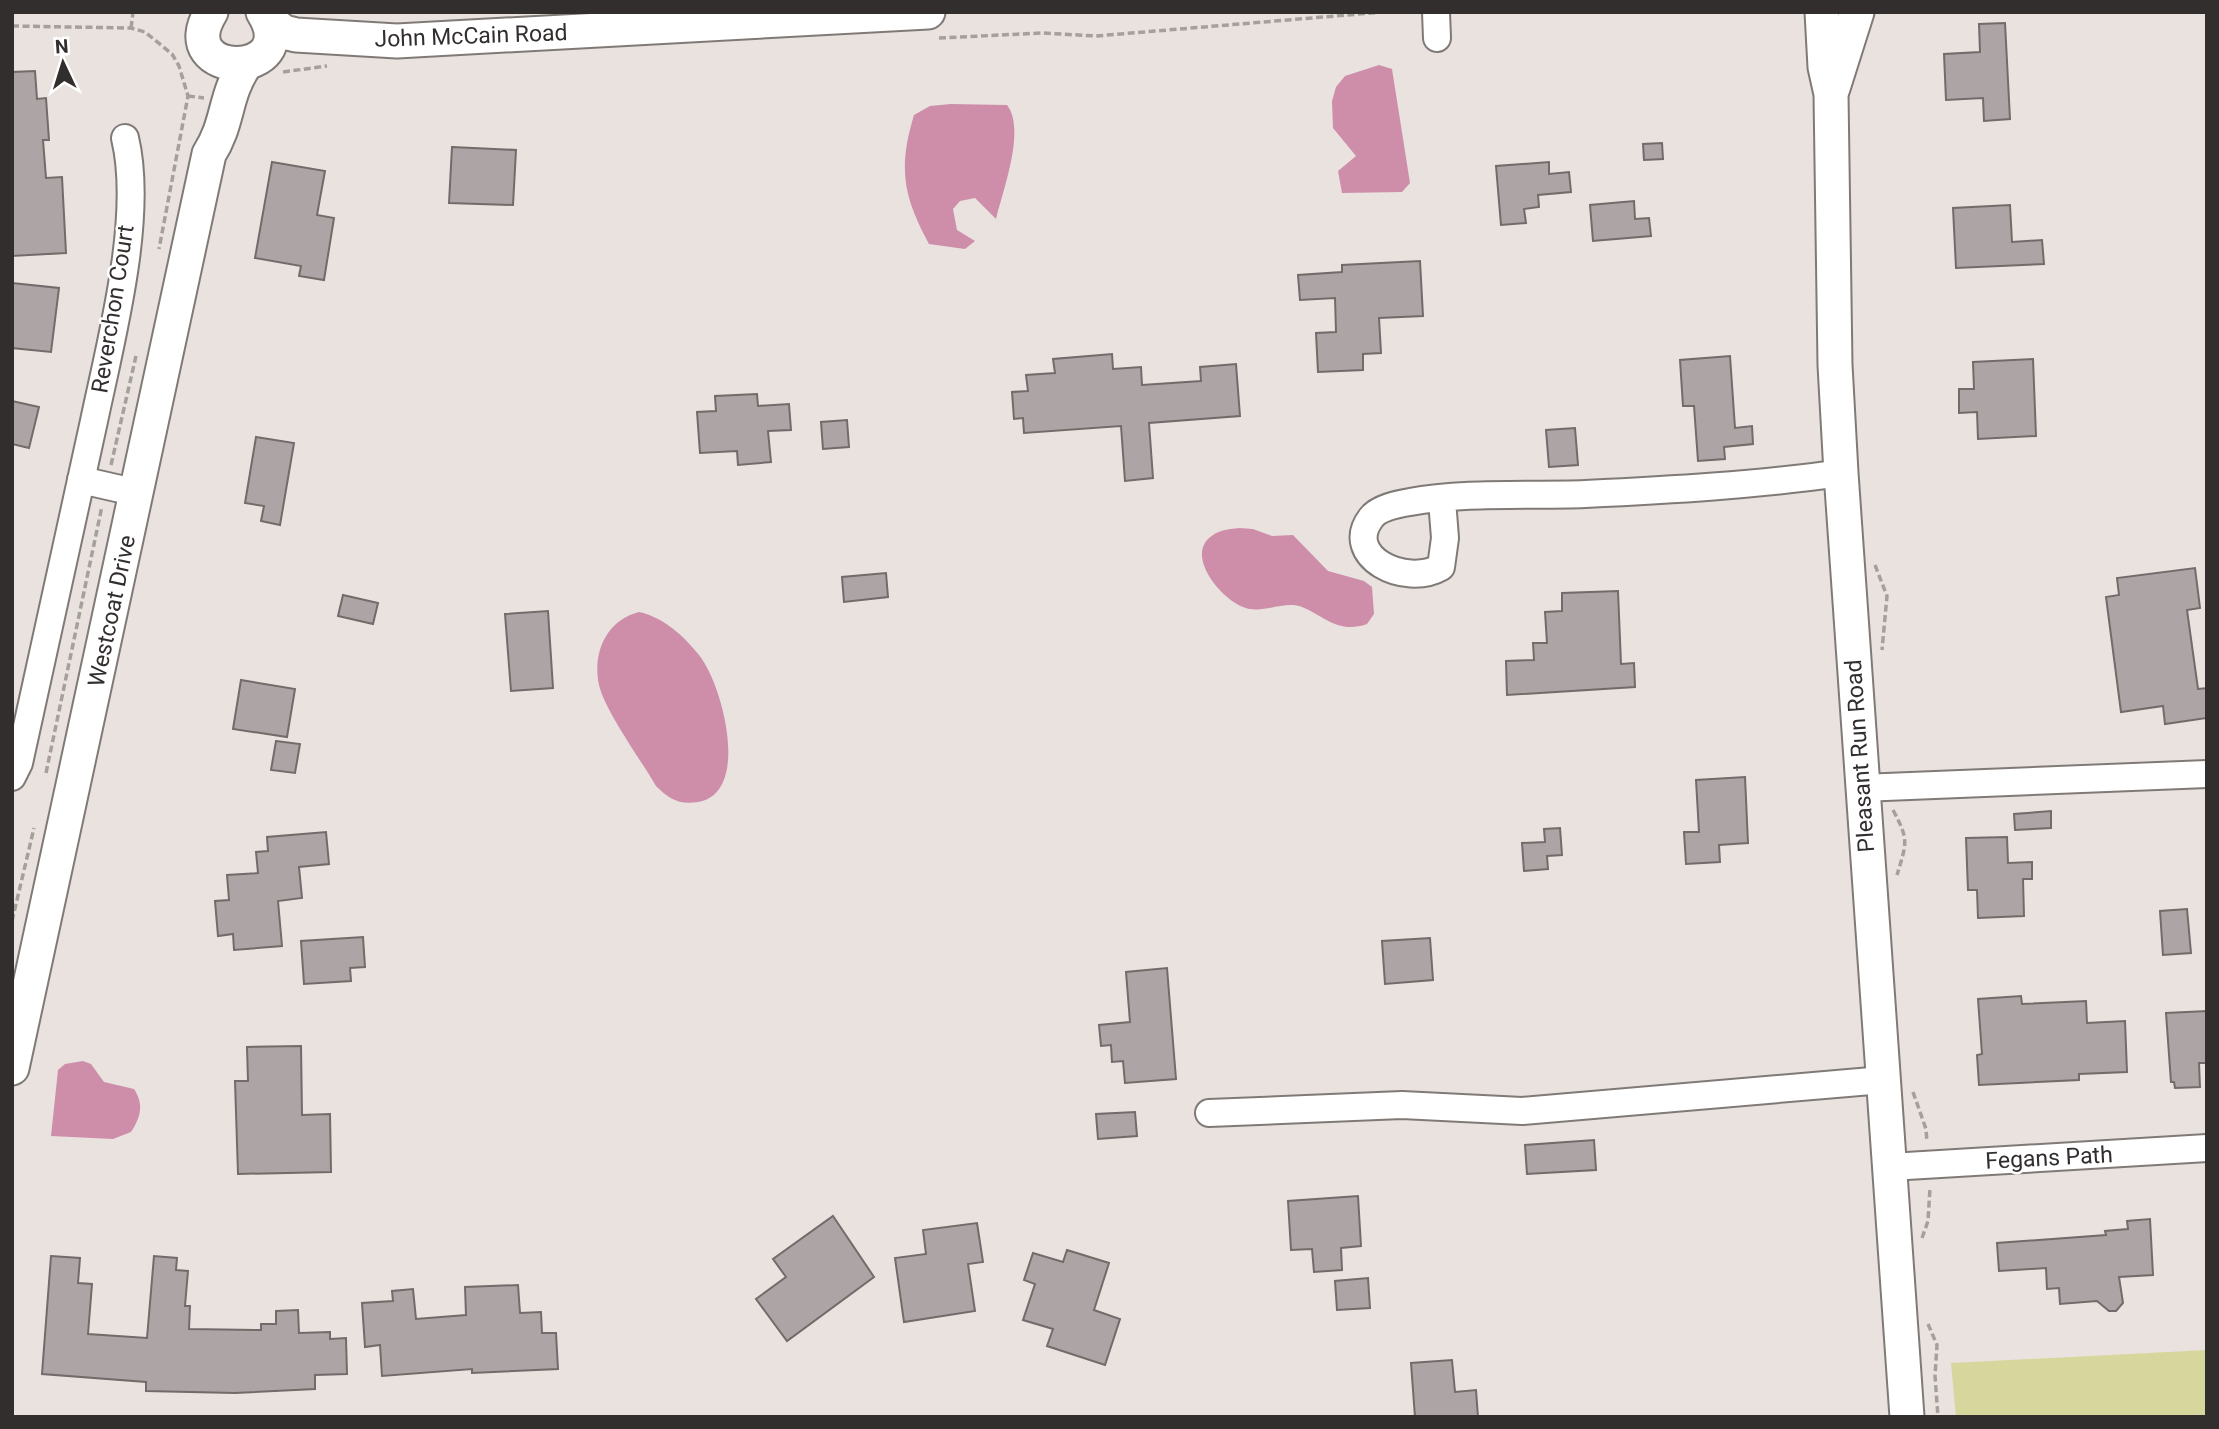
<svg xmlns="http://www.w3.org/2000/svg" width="2219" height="1429" font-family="Roboto,sans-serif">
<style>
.green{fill:#d7d69c}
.water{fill:#ce8eaa}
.building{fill:#ada5a5;stroke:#726b6a;stroke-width:2}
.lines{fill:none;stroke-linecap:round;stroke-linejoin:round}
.minor-casing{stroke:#807a76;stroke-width:30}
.major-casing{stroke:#807a76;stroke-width:37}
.path{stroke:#a6a09d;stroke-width:3.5;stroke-dasharray:7 3.5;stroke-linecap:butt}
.minor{stroke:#fff;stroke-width:26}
.major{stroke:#fff;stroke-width:33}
.labels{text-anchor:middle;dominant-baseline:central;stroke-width:5;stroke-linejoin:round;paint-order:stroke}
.street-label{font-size:23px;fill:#312e2d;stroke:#fff}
</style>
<rect width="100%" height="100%" fill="#e9e2de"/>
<polygon class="green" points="2207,1350 2207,1417 1956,1417 1951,1363"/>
<g class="water">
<polygon points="1379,65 1392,69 1410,183 1402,192 1342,193 1338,171 1356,156 1333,128 1332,101 1336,87 1345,76"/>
<path d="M951,104L1007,105C1026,129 1003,190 996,219L975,198L960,201L953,209L957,230L975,241L965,249L929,244C903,196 898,168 914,115L930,106Z"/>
<path d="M1239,528L1253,529L1272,536L1293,535L1328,571L1364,581L1372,587L1374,614L1367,624C1338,634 1326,617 1302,607C1284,600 1262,615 1243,607C1221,599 1183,554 1213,535C1220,530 1230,529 1239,528Z"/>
<path d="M639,612C663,617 684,636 699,655C722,683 752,793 698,802C679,805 669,799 656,786C641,760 605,711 599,685C592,652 607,620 639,612Z"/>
<path d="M83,1061L91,1064L104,1082L134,1089C144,1104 141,1117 131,1132L113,1139L51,1136L58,1070L65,1064Z"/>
</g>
<g class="building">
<polygon points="2005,23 2010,119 1984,121 1983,98 1946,100 1944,54 1980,52 1979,24"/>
<polygon points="35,71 37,99 46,98 49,140 43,140 46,178 62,177 66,253 12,256 12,72"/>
<polygon points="1662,143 1663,159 1644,160 1643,144"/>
<polygon points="452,147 516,150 513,205 449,203"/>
<polygon points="272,162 325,171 317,215 334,218 324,280 299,276 301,266 255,258"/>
<polygon points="1549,162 1549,174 1569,172 1571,192 1538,195 1539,207 1524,209 1526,223 1501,225 1496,166"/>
<polygon points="1634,201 1635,219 1649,218 1651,236 1593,241 1590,205"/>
<polygon points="2010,205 2012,242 2042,240 2044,264 1956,268 1953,208"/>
<polygon points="1420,261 1423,316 1379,318 1381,353 1363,354 1363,370 1318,372 1316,333 1336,332 1335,298 1300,300 1298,275 1342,272 1342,265"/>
<polygon points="12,283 59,288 51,352 12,348"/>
<polygon points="1112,354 1113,369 1141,367 1142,385 1201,381 1200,367 1236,364 1240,416 1149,423 1153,478 1125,481 1121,426 1024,433 1023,418 1014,419 1012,392 1028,391 1026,375 1055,373 1053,359"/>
<polygon points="1730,356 1735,428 1752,426 1753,444 1724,447 1725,459 1698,461 1694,406 1683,406 1680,360"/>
<polygon points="2033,359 2036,436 1978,439 1977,412 1959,413 1959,389 1974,389 1973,362"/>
<polygon points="757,394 758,406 789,404 791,430 768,431 771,462 738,465 737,451 700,453 697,412 716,411 715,396"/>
<polygon points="12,401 39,407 29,448 12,444"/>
<polygon points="847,420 849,447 823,449 821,422"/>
<polygon points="1575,428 1578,465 1549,467 1546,430"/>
<polygon points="256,437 294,443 280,525 261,521 264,506 245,503"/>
<polygon points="2195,568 2200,608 2187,610 2198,689 2207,688 2207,718 2165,724 2163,706 2121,712 2106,597 2119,595 2117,578"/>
<polygon points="886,573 888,597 844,602 842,577"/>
<polygon points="1618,591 1621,664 1634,663 1635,687 1507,695 1506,661 1534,660 1533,643 1547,643 1545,612 1562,611 1562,593"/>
<polygon points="343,595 378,603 373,624 338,616"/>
<polygon points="548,611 553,688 511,691 505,614"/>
<polygon points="241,680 295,689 287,737 233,729"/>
<polygon points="276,741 300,744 295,773 271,770"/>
<polygon points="1745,777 1748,843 1719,845 1720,862 1686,864 1684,832 1699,832 1696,780"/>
<polygon points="2051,811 2051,828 2015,830 2014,814"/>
<polygon points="1560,828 1562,855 1547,856 1548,869 1524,871 1522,843 1545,842 1544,829"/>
<polygon points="326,832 329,864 299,867 302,898 278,901 282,946 234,950 233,934 218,936 215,901 229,900 227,875 258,873 256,852 268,851 267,837"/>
<polygon points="2007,837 2008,863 2032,862 2032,879 2023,879 2024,916 1978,918 1977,890 1968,890 1966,838"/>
<polygon points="2187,909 2191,953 2163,955 2160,911"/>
<polygon points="363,937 365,967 350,968 351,981 304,984 301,941"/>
<polygon points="1430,938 1433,980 1385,984 1382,941"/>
<polygon points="1167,968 1176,1079 1125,1083 1123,1061 1112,1062 1111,1045 1101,1046 1099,1025 1130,1022 1126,972"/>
<polygon points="2021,996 2022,1004 2086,1001 2087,1023 2125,1021 2127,1072 2079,1074 2079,1080 1979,1085 1977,1055 1982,1054 1978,999"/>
<polygon points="2207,1011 2207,1063 2199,1063 2200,1087 2175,1088 2174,1082 2171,1082 2166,1013"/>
<polygon points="301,1046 302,1115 330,1114 331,1172 238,1174 235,1081 248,1081 247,1047"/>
<polygon points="1135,1112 1137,1136 1098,1139 1096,1114"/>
<polygon points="1594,1140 1596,1170 1527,1174 1525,1145"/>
<polygon points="1358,1196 1361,1246 1341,1248 1342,1270 1314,1272 1312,1249 1291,1250 1288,1201"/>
<polygon points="833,1216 874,1277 787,1341 756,1299 786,1277 773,1259"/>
<polygon points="2150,1219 2153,1275 2119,1277 2123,1303 2116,1311 2109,1311 2097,1301 2060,1304 2059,1288 2047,1289 2046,1268 1999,1271 1997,1243 2106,1235 2105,1231 2128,1229 2127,1221"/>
<polygon points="977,1223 983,1262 968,1264 975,1311 904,1322 895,1258 926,1254 923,1230"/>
<polygon points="1067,1250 1109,1263 1094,1310 1120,1319 1105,1365 1047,1346 1053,1329 1023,1320 1035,1284 1024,1280 1033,1253 1063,1262"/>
<polygon points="51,1256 80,1258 78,1283 92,1284 88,1334 147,1338 154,1256 177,1258 176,1270 188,1271 185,1306 190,1306 189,1329 261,1330 261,1324 276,1324 276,1311 298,1310 299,1333 330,1332 330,1339 346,1338 347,1374 315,1375 315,1389 235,1393 146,1391 146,1382 42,1374"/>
<polygon points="1368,1278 1370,1308 1337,1310 1335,1281"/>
<polygon points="518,1285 520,1313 541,1312 542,1333 556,1333 558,1369 472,1373 472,1369 382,1376 380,1345 365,1347 362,1303 393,1301 392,1291 413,1289 416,1319 466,1315 465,1287"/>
<polygon points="1452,1360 1455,1392 1476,1390 1478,1417 1415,1417 1411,1363"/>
</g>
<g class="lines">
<defs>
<g id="minor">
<polyline points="1436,12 1437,38"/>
<polyline points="81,480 138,493"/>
<path d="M1442,500L1445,538L1441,567C1405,588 1342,556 1371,518C1378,508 1398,504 1410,502C1462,492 1531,496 1585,494C1670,490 1757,485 1841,473"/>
<path d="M12,777L19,763C44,649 69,535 94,421C111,340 144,217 125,138"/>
<polyline points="1861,788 2207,774"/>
<polyline points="1209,1113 1402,1105 1522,1111 1883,1080"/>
<polyline points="1890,1167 2207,1148"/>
</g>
<g id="major">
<path d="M211,12C169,81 305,80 263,12"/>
<polyline points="1822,12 1825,67 1831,94 1835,365 1841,473 1907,1417"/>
<polyline points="268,20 284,32 296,35 397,41 928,12"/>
<polyline points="1833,88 1857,12"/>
<path d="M12,1068L209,154C229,123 224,96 245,65"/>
</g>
</defs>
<use href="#minor" class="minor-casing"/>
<use href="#major" class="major-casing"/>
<g class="path">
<polyline points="168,12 169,13"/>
<polyline points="12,26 131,28 145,32 172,54 179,66 188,96 159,249"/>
<polyline points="131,28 133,12"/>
<polyline points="939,38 1042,33 1096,36 1383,12"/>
<polyline points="283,72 327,66"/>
<polyline points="188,96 204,98"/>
<polyline points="111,465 136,356"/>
<polyline points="1875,565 1887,596 1882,650"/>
<polyline points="46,773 102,506"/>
<path d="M1893,810C1909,840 1907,842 1897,875"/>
<polyline points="12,921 34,828"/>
<polyline points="1913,1092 1926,1129 1927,1142"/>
<polyline points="1922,1238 1928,1221 1930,1188"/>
<polyline points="1928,1324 1937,1345 1935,1376 1938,1417"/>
</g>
<use href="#minor" class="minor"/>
<use href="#major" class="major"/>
</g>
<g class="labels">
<g class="street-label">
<text transform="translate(471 36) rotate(-2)">John McCain Road</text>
<text transform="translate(113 309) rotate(-81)">Reverchon Court</text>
<text transform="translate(112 611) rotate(-78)">Westcoat Drive</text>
<text transform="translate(1860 756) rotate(-94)">Pleasant Run Road</text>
<text transform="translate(2049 1158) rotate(-3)">Fegans Path</text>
</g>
</g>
<rect width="2219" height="1429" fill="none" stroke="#312e2d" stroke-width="28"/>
<g transform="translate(63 63) rotate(356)" stroke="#ffffff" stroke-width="5" paint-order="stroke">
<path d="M0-5L12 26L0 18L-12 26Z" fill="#312e2d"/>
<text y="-10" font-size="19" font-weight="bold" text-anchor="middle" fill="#312e2d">N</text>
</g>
</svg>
